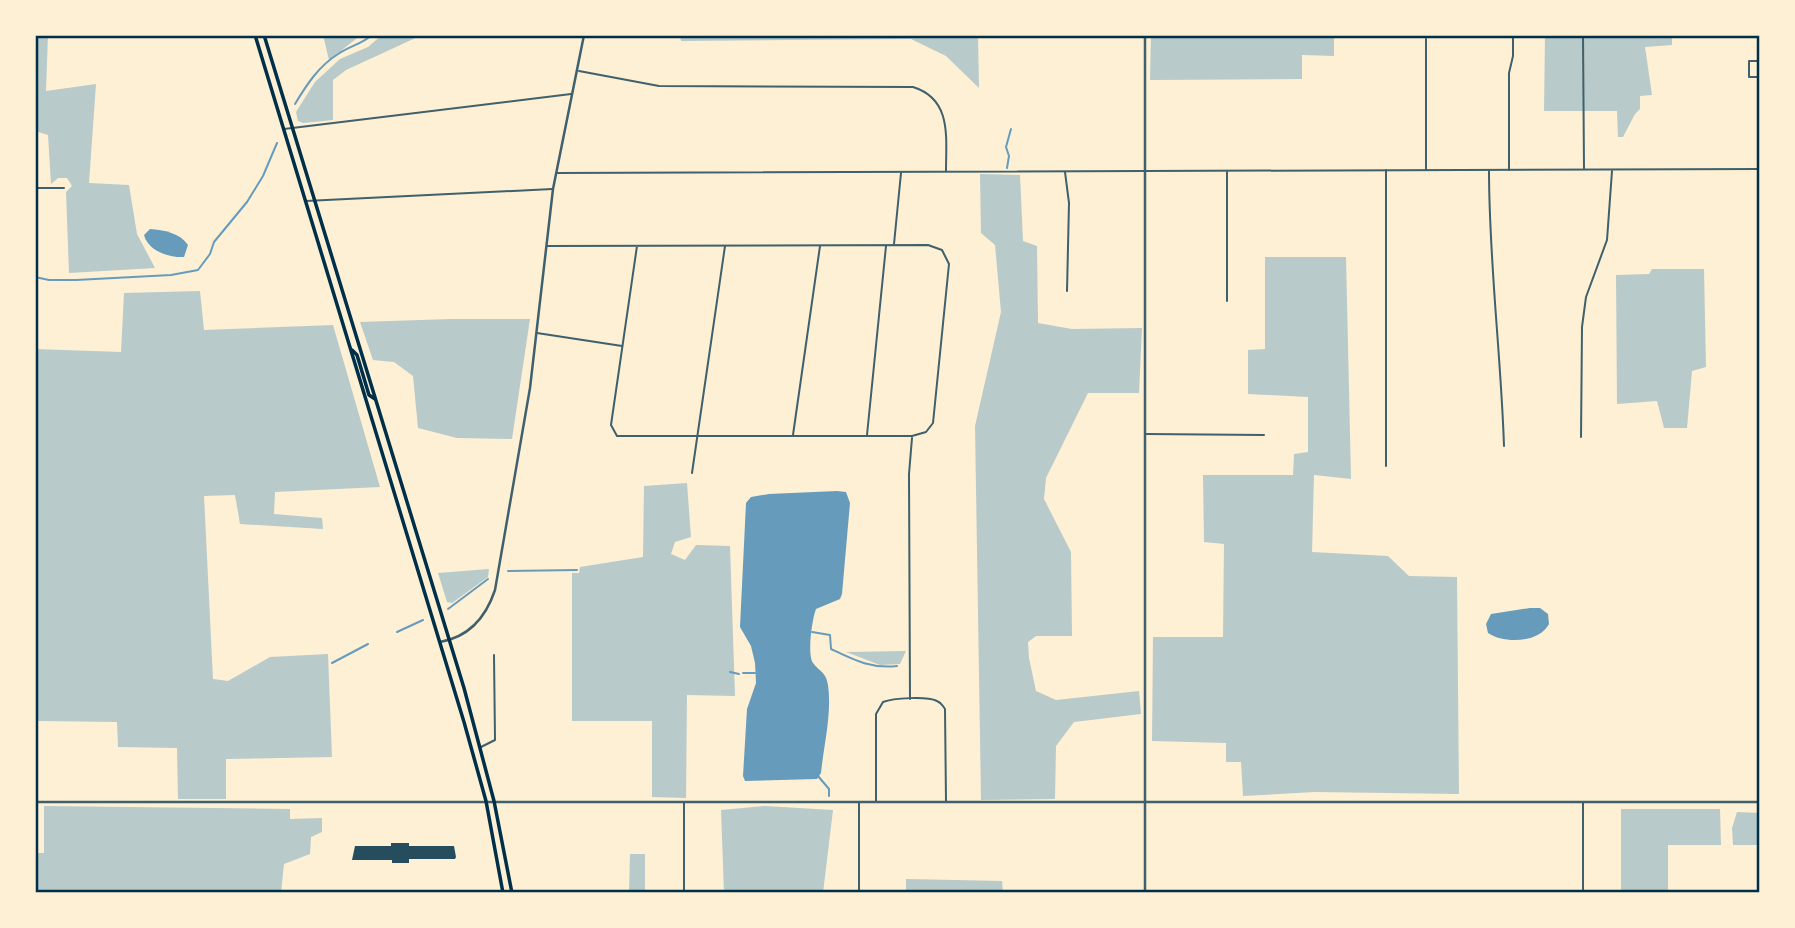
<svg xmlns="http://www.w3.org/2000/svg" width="1795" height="928" font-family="'Varela Round',sans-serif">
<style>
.green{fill:#b9caca}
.water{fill:#669bbc}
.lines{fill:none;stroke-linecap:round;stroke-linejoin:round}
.stream{stroke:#669bbc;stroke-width:2}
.building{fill:#264d5e}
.minor{stroke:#3f606c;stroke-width:2}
.tertiary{stroke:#3f606c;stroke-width:2.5}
.primary{stroke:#003049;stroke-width:3.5}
.neatline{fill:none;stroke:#003049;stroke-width:2.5}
</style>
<rect width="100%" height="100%" fill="#fdf0d5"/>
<g class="green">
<polygon points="35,35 48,35 46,91 96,84 89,183 129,185 137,234 155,268 69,273 66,192 72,186 67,178 58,178 51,184 48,135 35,131"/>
<polygon points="323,35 361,35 329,60"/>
<polygon points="382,35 422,35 346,70 333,80 333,120 303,123 298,121 296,112 315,82 340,59 368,47"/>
<polygon points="680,35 978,35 979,88 946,56 911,39 681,41"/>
<polygon points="1151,35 1334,35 1334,56 1302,55 1302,79 1150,80"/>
<polygon points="1545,35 1672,35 1672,45 1645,47 1652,95 1640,96 1640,109 1635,114 1623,137 1618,137 1617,111 1544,111"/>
<polygon points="980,174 1020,175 1023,241 1037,246 1038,323 1072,329 1142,328 1139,393 1088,393 1046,478 1044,499 1071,552 1072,636 1036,636 1028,642 1029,658 1036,691 1056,700 1139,691 1141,714 1074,722 1056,746 1055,799 981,800 975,426 1001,312 995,245 981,233"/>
<polygon points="1265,257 1346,257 1351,479 1314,475 1312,552 1388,556 1409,576 1457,577 1459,794 1315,792 1243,796 1241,762 1226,762 1226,743 1152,741 1153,637 1223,637 1224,544 1204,542 1203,475 1293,475 1294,454 1308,452 1308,397 1248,394 1248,350 1265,349"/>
<polygon points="1652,269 1704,269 1706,367 1692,371 1687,428 1664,428 1657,401 1617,404 1616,275 1649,274"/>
<polygon points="200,291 204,330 333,325 380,487 275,492 274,514 322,518 323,529 240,524 235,495 204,496 213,679 228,681 270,657 328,654 332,757 226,759 226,799 178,799 177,748 118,747 117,722 38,721 38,762 35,762 35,349 121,352 124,293"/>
<polygon points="451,319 530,319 512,439 457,438 418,428 413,376 394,362 373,360 360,322"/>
<polygon points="687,483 691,537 675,542 671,554 685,560 696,545 730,546 735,696 687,695 686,798 652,797 652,721 572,721 572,573 579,573 580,567 643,557 644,486"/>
<polygon points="489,569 488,577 452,603 447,602 438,573"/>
<polygon points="906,651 900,664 880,665 846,652"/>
<polygon points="44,806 290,809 290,819 322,818 322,832 311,837 310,854 284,864 281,893 35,893 35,853 44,853"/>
<polygon points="765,806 833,810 823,893 724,893 721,810"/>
<polygon points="1621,809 1720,809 1721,845 1668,845 1668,893 1621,893"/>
<polygon points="1737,812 1760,813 1760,845 1733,845 1732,828"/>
<polygon points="630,854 645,854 645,893 629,893"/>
<polygon points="906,879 1002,881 1003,893 906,893"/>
</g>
<g class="water">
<path d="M150,229C164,230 180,233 188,245L184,257C169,258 148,251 144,235Z"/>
<path d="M837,491L846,492L850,503L842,594L840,599L816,609C812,619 807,654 813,663C820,672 826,672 828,685C832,713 824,744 821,773L817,779L745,781L743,776L747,709L756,683L755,663L751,646L740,627L746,503L751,497L769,494Z"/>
<path d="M1530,608H1540L1548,614L1549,624C1539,643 1504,644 1488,633L1486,624L1491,614Z"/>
</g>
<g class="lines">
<g class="stream">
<path d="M295,104C307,84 319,66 338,54C350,46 362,44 372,35"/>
<polyline points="1007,168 1009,156 1006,147 1011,129"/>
<polyline points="35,277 49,280 76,280 171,275 198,270 210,254 214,242 247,202 263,176 277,143"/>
<polyline points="508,571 577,570"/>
<polyline points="448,609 488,579"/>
<polyline points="397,632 423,620"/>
<path d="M812,632L830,635L831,649C854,660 871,669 897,666"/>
<polyline points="332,663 368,644"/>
<polyline points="730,672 739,674"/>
<polyline points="743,673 755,673"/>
<polyline points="818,776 829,789 829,796"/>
</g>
</g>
<polygon class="building" points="391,843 409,843 409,846 454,846 456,857 455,859 409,859 409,863 392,863 392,860 352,860 355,846 391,846"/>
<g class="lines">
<g class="minor">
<polyline points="1583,35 1584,169"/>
<polyline points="1426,39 1426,170"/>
<polyline points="1760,61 1749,61 1749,77 1760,77"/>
<path d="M579,71L659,86L913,87C952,99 946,137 946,171"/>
<polyline points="284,129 571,94"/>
<polyline points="1509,170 1509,73 1513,56 1513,35"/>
<path d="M1489,171C1489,263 1501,354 1504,446"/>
<polyline points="1065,172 1069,203 1067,291"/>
<polyline points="1227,172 1227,301"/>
<polyline points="557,173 1760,169"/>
<polyline points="35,188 64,188"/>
<polyline points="306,201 552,189"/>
<polyline points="894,244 901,173"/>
<polyline points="547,246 928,245 942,250 949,264 933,423 926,432 912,436 617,436 611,425 637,246"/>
<polyline points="537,333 622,346"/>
<polyline points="1146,434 1264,435"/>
<polyline points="793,435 820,246"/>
<polyline points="867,435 886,246"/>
<polyline points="1581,437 1582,327 1586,297 1607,240 1612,171"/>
<polyline points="1386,466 1386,170"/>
<polyline points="692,473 725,246"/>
<polyline points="910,699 909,474 912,438"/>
<polyline points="481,747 495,740 494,655"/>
<path d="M876,801V714L883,702C893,698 927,696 937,701C942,703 942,705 945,709L946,801"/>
<polyline points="684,893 684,802"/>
<polyline points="859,893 859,803"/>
<polyline points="1583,893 1583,803"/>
</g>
<g class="tertiary">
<polyline points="1145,35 1145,893"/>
<path d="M440,642C469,637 486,617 495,590L530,388L553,189L584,35"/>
<polyline points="35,802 1760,802"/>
</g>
<g class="primary">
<polyline points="255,35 464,722 486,801 503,893"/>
<polyline points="264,35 464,688 494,801 512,893"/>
<polyline points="352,350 357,355 369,395 375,399"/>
</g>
</g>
<rect width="1795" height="928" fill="none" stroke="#fdf0d5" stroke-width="74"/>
<rect x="37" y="37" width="1721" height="854" class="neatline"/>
</svg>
